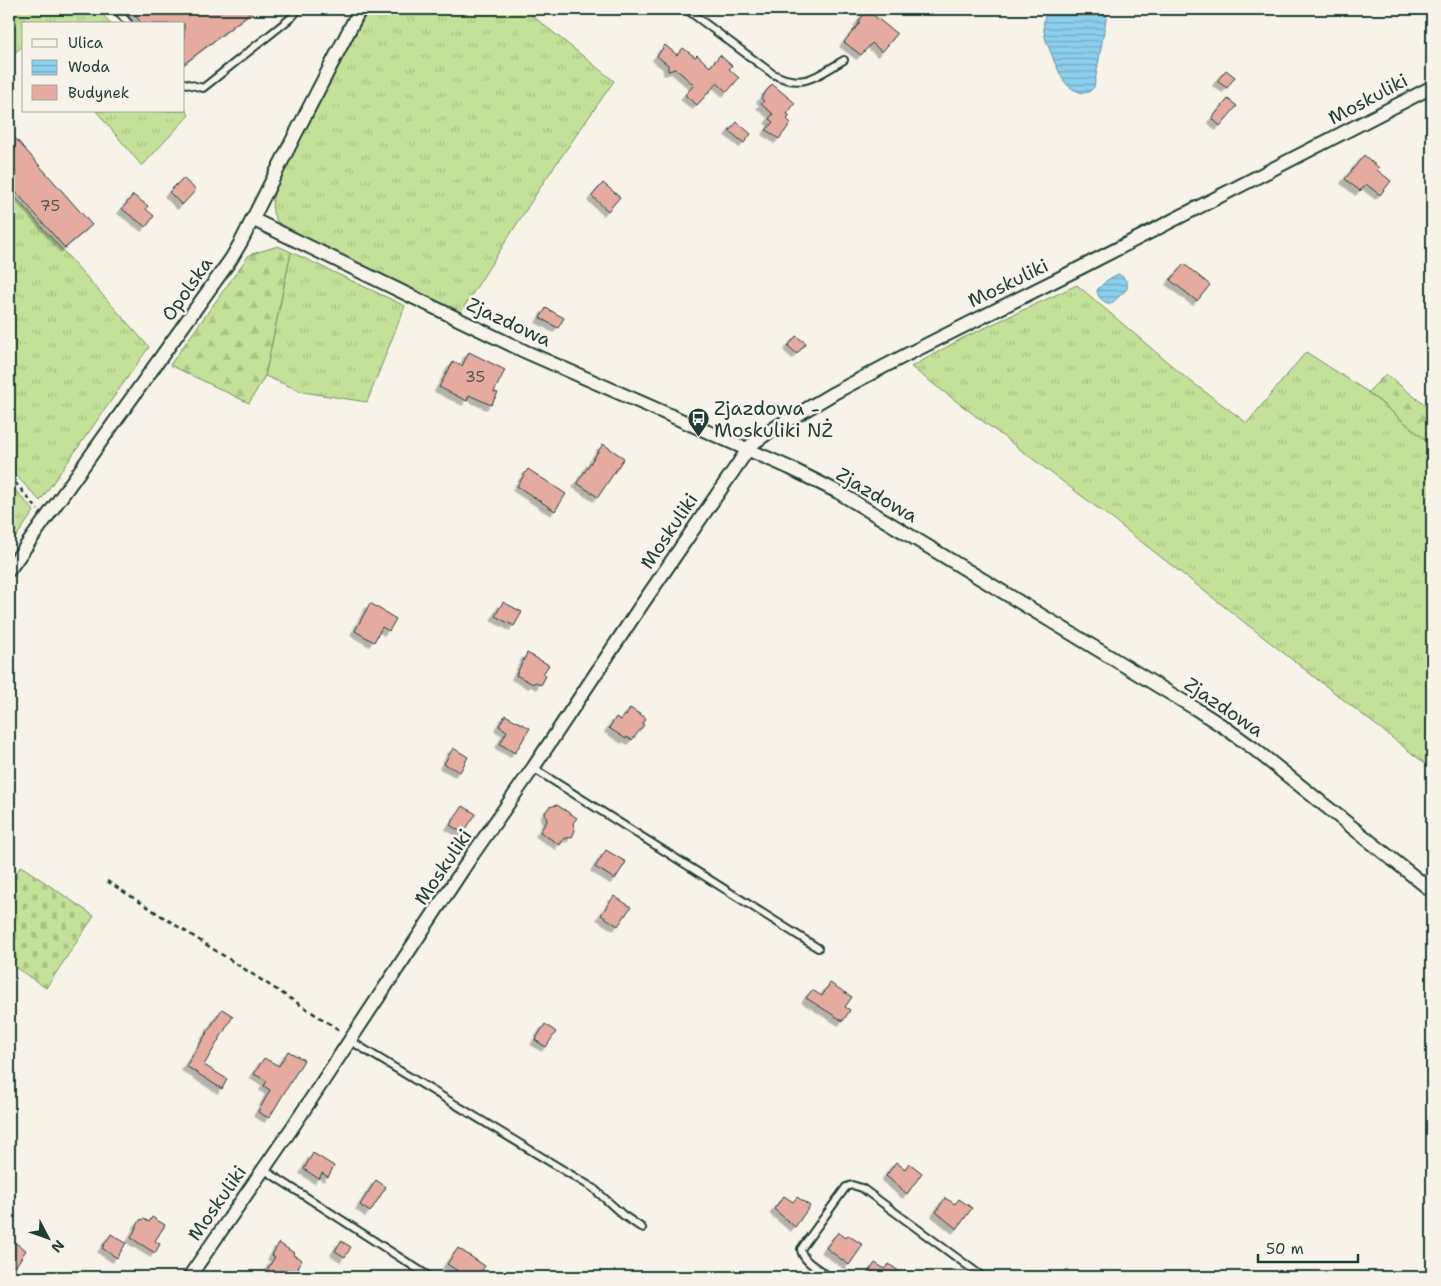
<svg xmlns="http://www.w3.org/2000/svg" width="1441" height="1286" font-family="'Shantell Sans',sans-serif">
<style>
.grass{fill:url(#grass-tufts);stroke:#718f66}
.forest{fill:url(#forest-firs);stroke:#718f66}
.cemetery{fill:url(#cemetery-stones);stroke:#718f66}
.water{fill:url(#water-rules);stroke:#6095a4}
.building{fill:#e5aba1;stroke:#1f3d34;filter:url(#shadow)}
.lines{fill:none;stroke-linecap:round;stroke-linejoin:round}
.service-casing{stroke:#1f3d34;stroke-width:10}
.minor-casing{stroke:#1f3d34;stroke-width:16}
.path{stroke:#1f3d34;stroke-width:2.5;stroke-dasharray:5 4;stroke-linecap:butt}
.service{stroke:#f7f3e8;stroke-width:6}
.minor{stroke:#f7f3e8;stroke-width:12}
.labels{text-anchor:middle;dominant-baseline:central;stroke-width:5;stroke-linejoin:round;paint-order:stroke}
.number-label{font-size:16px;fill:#50584f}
.street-label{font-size:19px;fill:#1f3d34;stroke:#f7f3e8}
.poi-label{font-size:19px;fill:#1f3d34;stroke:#f7f3e8;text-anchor:start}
</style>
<defs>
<pattern id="grass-tufts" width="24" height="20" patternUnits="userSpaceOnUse" patternTransform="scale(1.25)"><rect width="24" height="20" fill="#c3e198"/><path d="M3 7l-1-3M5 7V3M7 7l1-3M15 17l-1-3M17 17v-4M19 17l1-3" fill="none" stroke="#a7c284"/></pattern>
<pattern id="forest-firs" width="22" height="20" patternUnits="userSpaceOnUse" patternTransform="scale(1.25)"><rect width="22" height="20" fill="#c3e198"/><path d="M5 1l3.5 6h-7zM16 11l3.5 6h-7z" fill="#a7c284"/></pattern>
<pattern id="cemetery-stones" width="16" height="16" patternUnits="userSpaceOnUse" patternTransform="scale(1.25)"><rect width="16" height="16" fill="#c3e198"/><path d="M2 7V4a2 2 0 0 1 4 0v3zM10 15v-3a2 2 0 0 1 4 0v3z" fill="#a7c284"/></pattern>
<pattern id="water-rules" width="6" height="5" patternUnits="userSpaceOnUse" patternTransform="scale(1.25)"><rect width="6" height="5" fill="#8ccfee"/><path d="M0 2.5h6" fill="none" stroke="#72a9c2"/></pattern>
<filter id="shadow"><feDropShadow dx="-4.5" dy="4.5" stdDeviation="0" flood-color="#0004"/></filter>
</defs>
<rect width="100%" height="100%" fill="#f7f3e8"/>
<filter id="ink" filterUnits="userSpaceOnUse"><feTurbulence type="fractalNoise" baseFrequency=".02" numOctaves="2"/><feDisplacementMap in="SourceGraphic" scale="10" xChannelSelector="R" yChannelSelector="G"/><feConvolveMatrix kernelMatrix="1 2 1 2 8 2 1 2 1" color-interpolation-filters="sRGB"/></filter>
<g filter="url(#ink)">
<g class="grass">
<polygon points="9,9 98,9 111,24 24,24 24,45 9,58"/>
<path d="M369,9H524L614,81L545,180L460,313L293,232C288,230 282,227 279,223C266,209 275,190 281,175Z"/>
<polygon points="184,108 189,115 142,166 96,111 184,111"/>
<polygon points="9,190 149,347 40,501 9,468"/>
<polygon points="291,252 405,306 367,402 303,392 265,376"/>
<polygon points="1077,285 1185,377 1247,423 1306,352 1368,392 1432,445 1432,769 1111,518 911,367 963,338"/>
<polygon points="9,483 34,511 9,547"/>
</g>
<g class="forest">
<polygon points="278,246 291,252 265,376 249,403 170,365 249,255"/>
<polygon points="1386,374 1432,411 1432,445 1368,392"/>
</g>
<polygon class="cemetery" points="21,866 94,916 46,988 9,963 9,884"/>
<g class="water">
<path d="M1048,9H1108L1094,87C1088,94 1085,94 1077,91C1063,86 1060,73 1054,61C1051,51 1045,42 1044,31C1043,23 1044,16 1048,9Z"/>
<path d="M1118,274C1124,277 1129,282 1127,289L1111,304C1104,303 1097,297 1097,290L1107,280Z"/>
</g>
<g class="building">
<polygon points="130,9 255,9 184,64 184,24 142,24"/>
<polygon points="867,10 897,34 882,52 872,43 861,55 844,42 859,24 859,21"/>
<polygon points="665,45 677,55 683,48 695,57 697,55 710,67 720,55 732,66 729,69 739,78 727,92 717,83 697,105 685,95 694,85 676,69 668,71 668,65 657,56"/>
<polygon points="1226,70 1235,77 1227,88 1217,81"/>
<polygon points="772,84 795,103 787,114 790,116 787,119 791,123 779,139 766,130 773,122 769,119 773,114 761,104 764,101 761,98"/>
<polygon points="1228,99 1237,106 1220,126 1212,118"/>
<polygon points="737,122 751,134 744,143 729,131"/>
<polygon points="9,131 92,225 65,248 9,184"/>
<polygon points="1364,155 1379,168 1377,170 1391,181 1380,195 1366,184 1360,191 1345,179"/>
<polygon points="183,178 196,190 182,205 169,192"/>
<polygon points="603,183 620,197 608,211 592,196"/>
<polygon points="133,195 148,206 146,209 154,216 146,227 122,209"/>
<polygon points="1184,264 1210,285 1197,301 1170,280"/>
<polygon points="546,308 564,318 558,328 540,318"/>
<polygon points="796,336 806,343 797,354 788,346"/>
<polygon points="469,352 505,370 494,392 498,393 491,405 469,395 467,401 439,387 453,362 462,366"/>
<polygon points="603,444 624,458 598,497 577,483"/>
<polygon points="528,469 566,494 555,511 517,486"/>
<polygon points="503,602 522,612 514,626 495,616"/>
<polygon points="370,603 396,619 389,631 382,627 374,642 355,631"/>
<polygon points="527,653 549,665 543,674 546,676 541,685 535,682 533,684 516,675"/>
<polygon points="630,708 646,718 642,724 644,725 632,740 627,737 626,739 609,728 616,717 621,720 625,715 626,716"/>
<polygon points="505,715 530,728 515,753 500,744 507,731 499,726"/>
<polygon points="453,748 468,757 460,772 444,764"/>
<polygon points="557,805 577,818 573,823 575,831 572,837 563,839 560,845 540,832 547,821 545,813 549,807"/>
<polygon points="463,806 476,814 463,833 450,825"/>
<polygon points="606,850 626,862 615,879 595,867"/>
<polygon points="614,896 631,907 618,926 601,915"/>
<polygon points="830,983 852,997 845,1007 850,1010 843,1021 806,998 812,990 822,996"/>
<polygon points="222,1009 233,1016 204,1065 227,1079 222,1089 186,1066"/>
<polygon points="545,1024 556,1032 546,1047 535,1040"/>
<polygon points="288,1051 304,1060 269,1118 258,1112 270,1090 264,1086 267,1081 254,1074 264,1058 279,1066"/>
<polygon points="313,1153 334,1166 328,1177 322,1173 319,1179 304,1169"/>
<polygon points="896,1162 905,1169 909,1163 922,1173 907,1194 886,1176"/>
<polygon points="376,1180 386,1187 370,1212 360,1205"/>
<polygon points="784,1196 793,1202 797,1197 810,1206 795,1227 774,1209"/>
<polygon points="945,1198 955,1204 959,1199 972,1208 957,1229 936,1212"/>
<polygon points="152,1217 165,1225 155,1241 160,1244 155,1253 131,1238 140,1220 144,1219 149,1222"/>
<polygon points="838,1232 846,1238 848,1235 863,1245 849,1265 826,1248"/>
<polygon points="111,1234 126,1243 117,1258 102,1248"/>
<polygon points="9,1239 26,1250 9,1277"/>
<polygon points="341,1241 351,1247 345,1257 335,1251"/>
<polygon points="279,1243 294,1253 293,1255 302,1260 298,1267 299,1268 293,1277 275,1277 268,1273 268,1268 275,1257 272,1255"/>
<polygon points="458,1248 485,1266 477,1277 467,1277 447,1264"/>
<polygon points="875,1263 885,1269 889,1264 907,1277 865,1277"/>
</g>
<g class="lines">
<defs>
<g id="service">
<polyline points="116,9 129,24"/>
<path d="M686,9L773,74C804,90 818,75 844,60"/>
<polyline points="184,83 203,88 292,17 299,9"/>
<polyline points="533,768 818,948"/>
<polyline points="349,1040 593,1188 623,1215 642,1228"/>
<polyline points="263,1169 430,1277"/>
<path d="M830,1277C821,1270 802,1262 801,1249L846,1187L852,1185L862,1188L983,1277"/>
</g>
<g id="minor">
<polyline points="252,219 524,351 790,468 838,492 1196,709 1224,727 1253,748 1432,891"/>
<polyline points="9,570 231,259 241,242 297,131 360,9"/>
<polyline points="189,1277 292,1128 473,854 533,768 636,613 751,445 773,429 834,393 906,355 1082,267 1432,87"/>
</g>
</defs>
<use href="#service" class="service-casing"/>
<use href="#minor" class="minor-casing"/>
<g class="path">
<polyline points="9,475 38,510"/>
<polyline points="107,881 341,1031"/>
</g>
<use href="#service" class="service"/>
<use href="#minor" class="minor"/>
</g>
</g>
<defs>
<symbol id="bus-pin" viewBox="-11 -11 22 30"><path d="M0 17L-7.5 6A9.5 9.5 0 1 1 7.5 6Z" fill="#1f3d34" stroke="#f7f3e8"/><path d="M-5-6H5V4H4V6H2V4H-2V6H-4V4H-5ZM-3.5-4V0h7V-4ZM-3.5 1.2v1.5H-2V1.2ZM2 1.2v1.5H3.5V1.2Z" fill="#fff"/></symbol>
</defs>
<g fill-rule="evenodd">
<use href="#bus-pin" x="686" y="406" width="25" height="34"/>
</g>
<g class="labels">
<g class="number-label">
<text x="50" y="205">75</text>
<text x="475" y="376">35</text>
</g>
<g class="street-label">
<text transform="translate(1368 99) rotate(-28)">Moskuliki</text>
<text transform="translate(1008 283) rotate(-26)">Moskuliki</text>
<text transform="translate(187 289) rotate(-55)">Opolska</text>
<text transform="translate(509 322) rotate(25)">Zjazdowa</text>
<text transform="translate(877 495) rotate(30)">Zjazdowa</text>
<text transform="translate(669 531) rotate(-56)">Moskuliki</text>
<text transform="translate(1224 707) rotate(34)">Zjazdowa</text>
<text transform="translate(443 867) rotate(-56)">Moskuliki</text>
<text transform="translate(217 1203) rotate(-55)">Moskuliki</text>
</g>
<g class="poi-label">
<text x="714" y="408">Zjazdowa -<tspan x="714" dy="22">Moskuliki NŻ</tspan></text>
</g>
</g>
<rect width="1441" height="1286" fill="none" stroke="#f7f3e8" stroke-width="30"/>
<rect x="15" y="15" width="1411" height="1256" fill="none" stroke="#1f3d34" stroke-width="2" filter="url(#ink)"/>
<rect x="22" y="22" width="162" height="90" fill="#f7f3e8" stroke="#a1aaa0"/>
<rect x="32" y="39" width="25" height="8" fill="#f7f3e8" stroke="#a1aaa0"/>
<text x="68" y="48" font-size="15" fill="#1f3d34">Ulica</text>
<rect x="32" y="60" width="25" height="15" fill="url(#water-rules)" stroke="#a1aaa0"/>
<text x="68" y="72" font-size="15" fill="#1f3d34">Woda</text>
<rect x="32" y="85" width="25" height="15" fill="#e5aba1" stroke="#a1aaa0"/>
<text x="68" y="98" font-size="15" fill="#1f3d34">Budynek</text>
<g transform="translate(48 1238) rotate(131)" stroke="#f7f3e8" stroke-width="4" paint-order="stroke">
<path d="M0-4L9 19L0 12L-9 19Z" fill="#1f3d34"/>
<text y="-8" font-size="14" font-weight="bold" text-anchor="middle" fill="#1f3d34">N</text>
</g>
<path d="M1258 1254v8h100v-8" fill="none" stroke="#1f3d34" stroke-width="2.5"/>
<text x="1266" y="1254" font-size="15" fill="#1f3d34" stroke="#f7f3e8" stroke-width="4" paint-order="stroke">50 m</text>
</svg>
